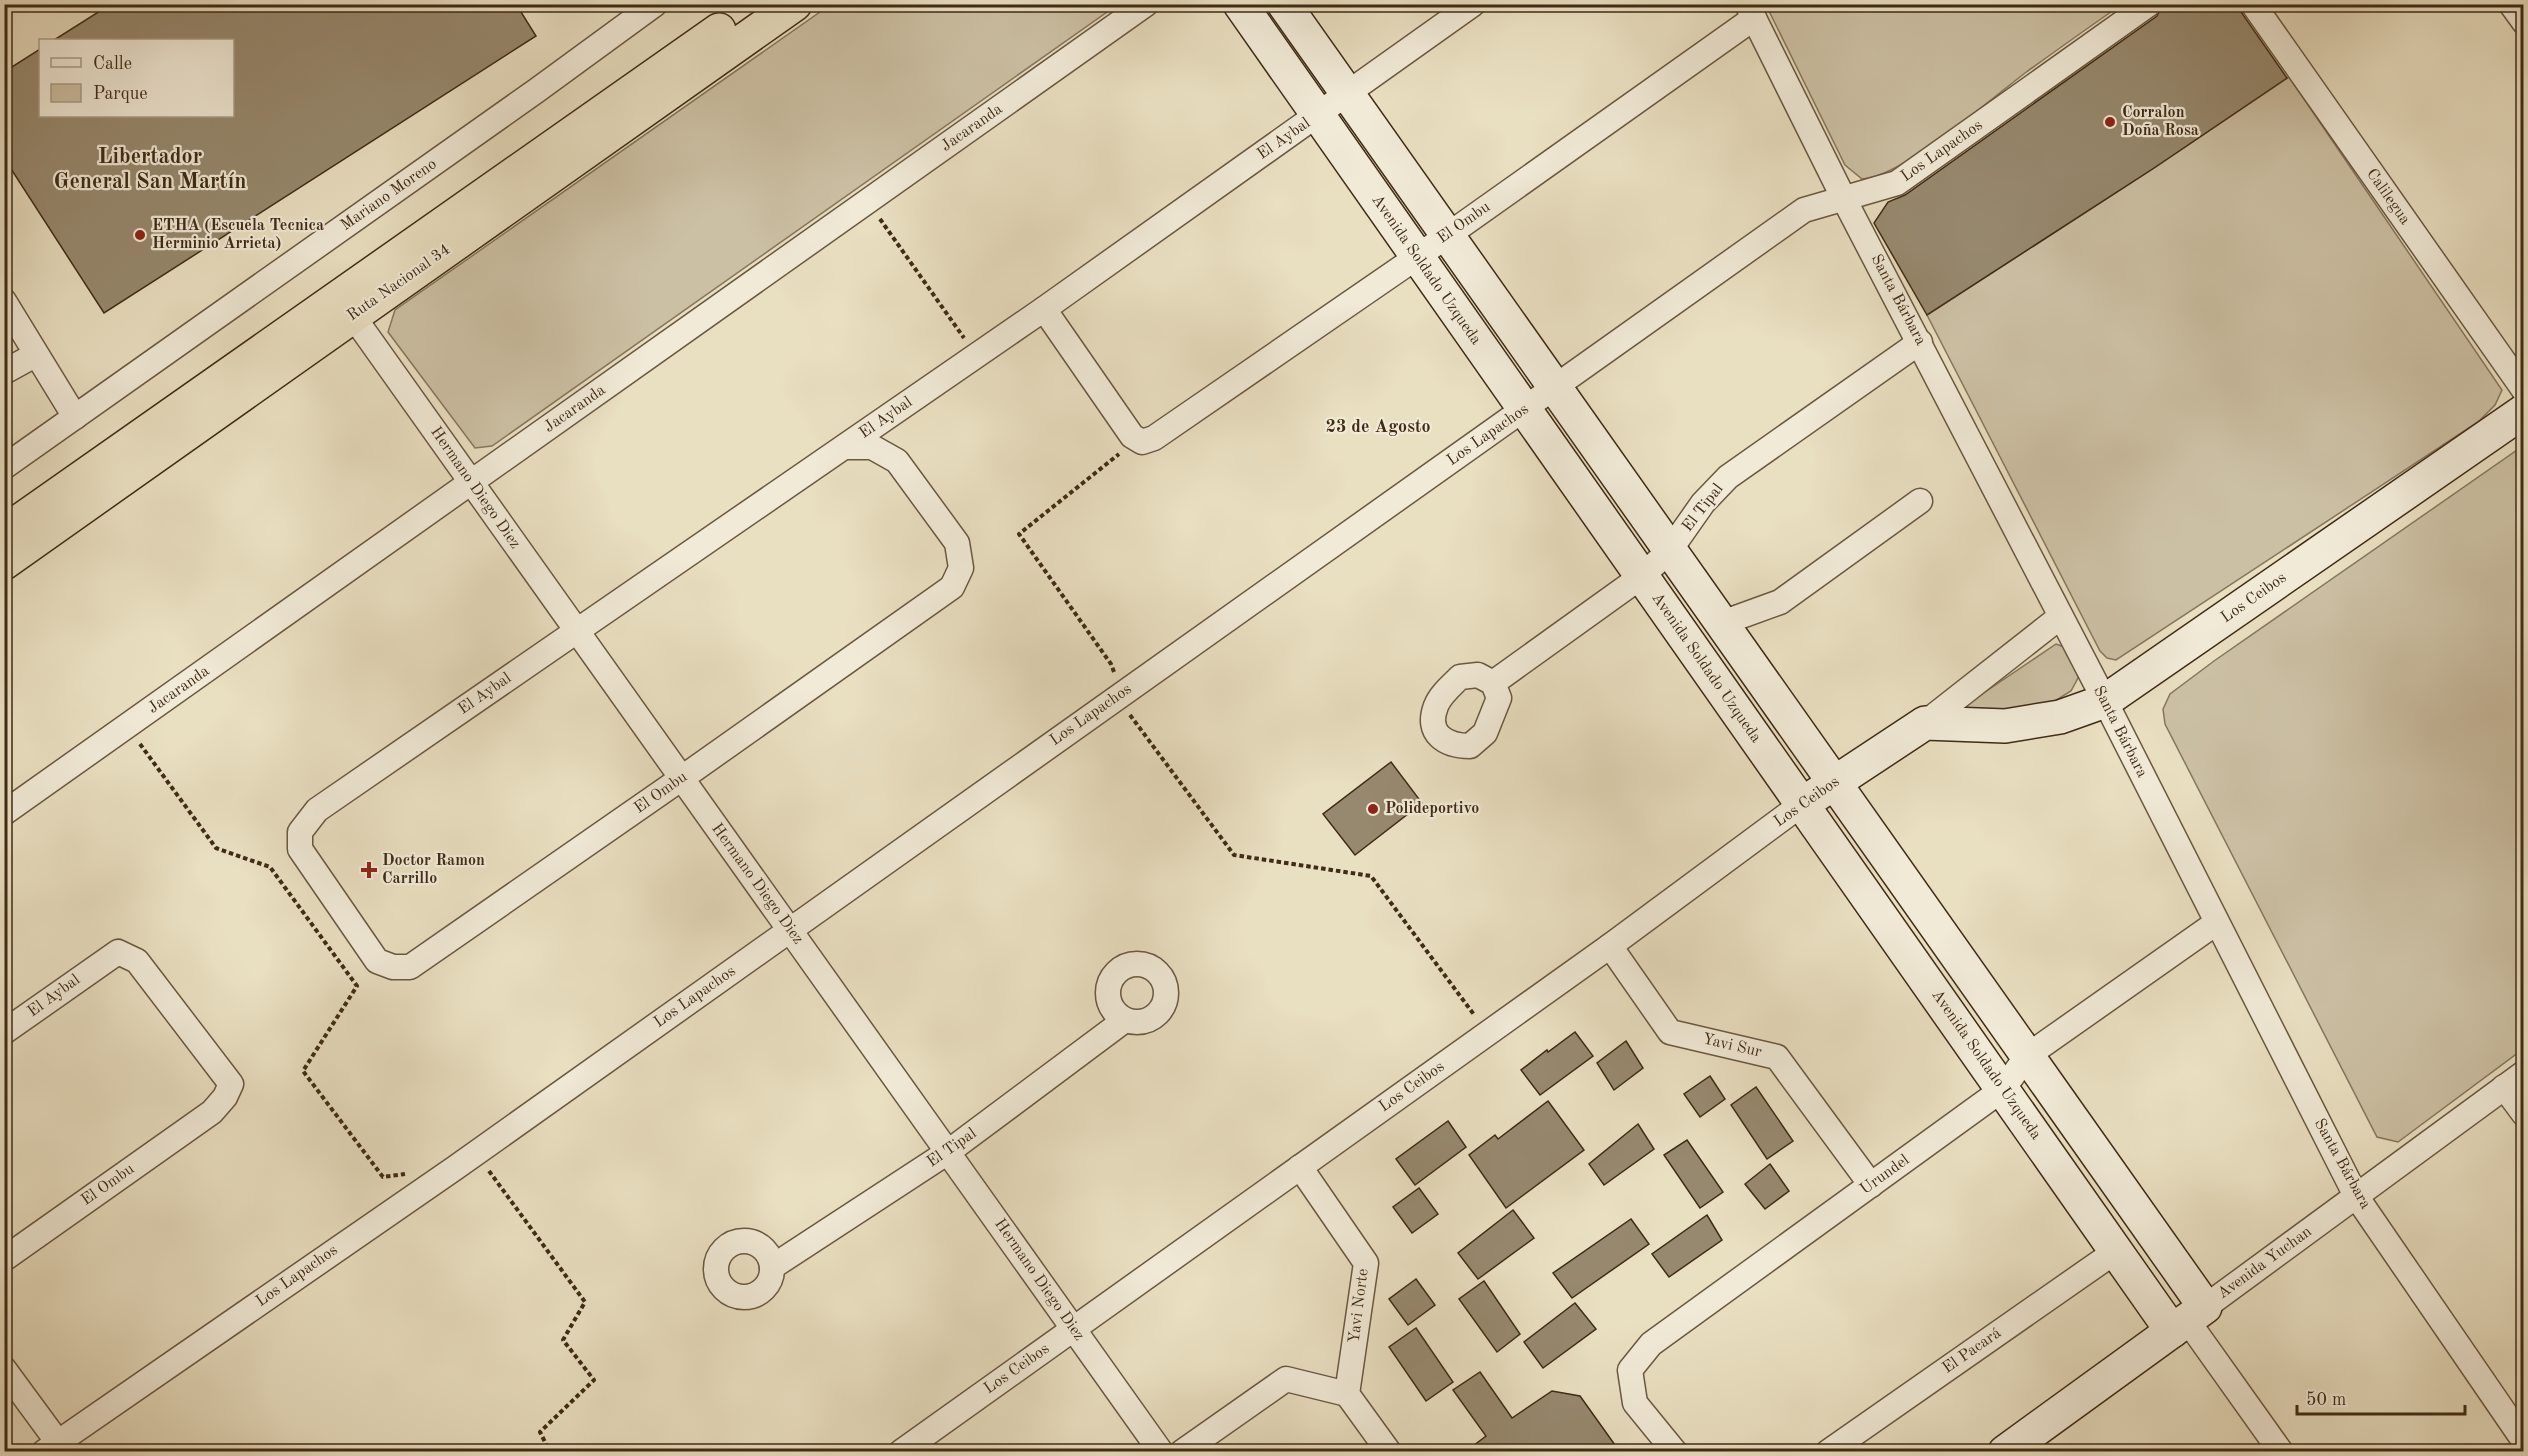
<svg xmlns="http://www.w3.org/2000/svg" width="2528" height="1456" font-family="'Old Standard TT',serif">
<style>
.green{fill:#ccc0a4;stroke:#86765d;stroke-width:1.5}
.building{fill:#97896f;stroke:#3f2b16;stroke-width:1.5}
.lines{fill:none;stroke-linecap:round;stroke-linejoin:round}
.street-casing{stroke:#6a5841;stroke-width:27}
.secondary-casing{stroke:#3f2b16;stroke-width:36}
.highway-casing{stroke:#3f2b16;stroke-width:36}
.path{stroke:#3f2b16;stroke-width:4;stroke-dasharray:4.5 3;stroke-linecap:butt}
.street{stroke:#f1ead7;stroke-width:24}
.secondary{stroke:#f1ead7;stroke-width:33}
.highway{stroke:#e9dfc1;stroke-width:33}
.poi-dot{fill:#8f2418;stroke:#f1ead7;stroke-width:2}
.labels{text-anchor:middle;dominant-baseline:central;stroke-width:4.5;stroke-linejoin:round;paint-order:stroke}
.poi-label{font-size:16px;font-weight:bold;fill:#3f2b16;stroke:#f1ead7;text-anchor:start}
.street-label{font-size:16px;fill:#3f2b16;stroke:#f1ead7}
.neighbourhood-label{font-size:18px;font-weight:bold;fill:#3f2b16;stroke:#f1ead7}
.district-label{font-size:22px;font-weight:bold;fill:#3f2b16;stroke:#f1ead7}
</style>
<rect width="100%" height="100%" fill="#e9dfc1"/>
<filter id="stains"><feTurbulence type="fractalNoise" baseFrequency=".00333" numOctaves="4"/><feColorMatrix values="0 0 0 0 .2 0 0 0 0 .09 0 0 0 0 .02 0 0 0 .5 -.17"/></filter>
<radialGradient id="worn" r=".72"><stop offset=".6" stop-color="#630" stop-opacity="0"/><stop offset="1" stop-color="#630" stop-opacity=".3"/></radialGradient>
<g class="green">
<polygon points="830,5 1117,5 492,446 475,448 388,332 395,310"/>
<path d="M1766,5H2121C2089,27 2057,50 2025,73C1991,99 1901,178 1862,179L1845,165Z"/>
<polygon points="2289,77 2502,390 2495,405 2478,422 2116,660 2107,658 2100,651 1927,315 2154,168"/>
<polygon points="2520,448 2524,448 2523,1049 2398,1142 2377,1137 2165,724 2163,709 2170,694 2214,661"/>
<polygon points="2056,644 2064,647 2078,674 2078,678 2071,691 2050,704 1948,717"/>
</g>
<g class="building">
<polygon points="111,4 516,4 536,36 104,313 4,158 4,72 40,49 40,116 232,116 232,40 54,40"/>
<polygon points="2163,4 2239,4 2241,12 2287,78 2154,168 1927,315 1874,223 1888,202 1905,195 2157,16"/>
<polygon points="1391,762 1422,803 1355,855 1323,814"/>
<polygon points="1575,1032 1593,1056 1540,1095 1521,1070 1547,1050 1548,1052"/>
<polygon points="1626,1041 1643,1068 1614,1090 1597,1063"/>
<polygon points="1710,1076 1725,1099 1700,1117 1684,1094"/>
<polygon points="1756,1087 1793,1141 1767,1159 1731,1105"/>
<polygon points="1548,1101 1584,1150 1506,1208 1469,1155 1495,1135 1498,1139"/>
<polygon points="1448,1121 1466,1147 1415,1185 1396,1159"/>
<polygon points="1638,1124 1654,1149 1604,1185 1589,1164"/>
<polygon points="1687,1140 1723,1192 1700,1208 1664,1155"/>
<polygon points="1770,1164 1789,1191 1765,1209 1745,1184"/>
<polygon points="1419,1188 1438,1214 1412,1233 1393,1207"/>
<polygon points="1513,1210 1534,1238 1478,1279 1458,1253"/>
<polygon points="1707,1215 1722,1240 1669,1277 1652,1254"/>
<polygon points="1631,1219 1649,1244 1572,1298 1553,1273"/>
<polygon points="1416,1279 1435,1305 1408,1325 1389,1299"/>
<polygon points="1484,1281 1520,1334 1497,1352 1459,1299"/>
<polygon points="1575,1303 1596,1329 1543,1368 1524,1342"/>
<polygon points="1416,1328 1453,1382 1426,1401 1389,1347"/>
<polygon points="1480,1372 1512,1418 1552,1391 1580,1396 1620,1452 1465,1452 1486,1436 1453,1390"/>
</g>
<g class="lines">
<defs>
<g id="street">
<polyline points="1747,4 1844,199 2105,701 2356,1196 2524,1441"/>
<polyline points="2253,4 2524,390"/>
<polyline points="2511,4 2524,22"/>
<polyline points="4,301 75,417"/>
<polyline points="1044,309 1132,436 1142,442 1154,438 1417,257 1754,18"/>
<polyline points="353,316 1161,1452"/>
<polyline points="4,372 35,355"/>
<polyline points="845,447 872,447 897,461 957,543 961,568 952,587 682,778 410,967 393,967 377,961 300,849 300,832 317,810 1044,309 1473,4"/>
<polyline points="4,467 536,91 655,4"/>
<polyline points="1722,623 1780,602 1920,501"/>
<path d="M1493,683L1499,698L1485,733L1470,746C1446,746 1425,734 1436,706C1440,695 1452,685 1460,677L1478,675L1493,683L1642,576L1670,550L1703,503L1728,477L1920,342"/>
<polyline points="1925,723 2060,617"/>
<polyline points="4,813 1146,4"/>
<polyline points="1610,946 1670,1032 1777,1057 1871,1185"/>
<circle cx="1137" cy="993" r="29"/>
<polyline points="4,1032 118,952 137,961 231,1084 225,1097 212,1112 4,1259"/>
<polyline points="2504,1087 2524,1114"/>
<polyline points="1300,1167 1366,1263 1347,1394 1389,1452"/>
<circle cx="744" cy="1269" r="28"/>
<polyline points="772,1267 948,1152 1125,1020"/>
<polyline points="2205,1307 2524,1073"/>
<polyline points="2187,1320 2281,1452"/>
<polyline points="4,1369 65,1452"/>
<polyline points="44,1452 455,1168 1804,210 1897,183 2149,4"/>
<polyline points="901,1452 1610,946 1802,804"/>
<polyline points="1182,1452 1286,1379 1347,1394"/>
<polyline points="1675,1452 1635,1403 1630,1370 1651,1344 2003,1089 2027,1056 2216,923"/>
<polyline points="1828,1452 2116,1251"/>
</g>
<g id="secondary">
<polyline points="1240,4 2172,1331"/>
<polyline points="1284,4 2205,1307 2005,1452"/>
<polyline points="1816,795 1925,723 2005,726 2060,717 2105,701 2524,411"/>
</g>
<g id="highway">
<polyline points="4,532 719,30"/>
<polyline points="4,563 795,4"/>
</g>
</defs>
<use href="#street" class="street-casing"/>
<use href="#secondary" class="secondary-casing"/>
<use href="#highway" class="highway-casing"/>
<g class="path">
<polyline points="880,219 964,338"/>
<polyline points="1114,672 1111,664 1019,534 1119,454"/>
<polyline points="1130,715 1234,855 1371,876 1475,1016"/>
<polyline points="140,744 216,848 270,867 357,986 303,1071 383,1177 405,1174"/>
<polyline points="489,1171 585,1302 563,1340 594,1380 540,1432 550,1452"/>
</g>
<use href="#street" class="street"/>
<use href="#secondary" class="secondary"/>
<use href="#highway" class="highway"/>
</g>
<g class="poi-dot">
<circle cx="2110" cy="122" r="6"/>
<circle cx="140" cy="235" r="6"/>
<circle cx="1373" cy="809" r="6"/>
<path d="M366 861h6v6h6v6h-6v6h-6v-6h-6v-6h6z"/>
</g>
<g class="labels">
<g class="poi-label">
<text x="2122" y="113">Corralon<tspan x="2122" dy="18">Doña Rosa</tspan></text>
<text x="152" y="226">ETHA (Escuela Tecnica<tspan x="152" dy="18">Herminio Arrieta)</tspan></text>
<text x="1385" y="809">Polideportivo</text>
<text x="382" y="861">Doctor Ramon<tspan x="382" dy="18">Carrillo</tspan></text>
</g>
<g class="street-label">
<text transform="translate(972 128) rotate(-35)">Jacaranda</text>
<text transform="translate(1284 139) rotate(-35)">El Aybal</text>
<text transform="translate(1942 151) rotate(-35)">Los Lapachos</text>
<text transform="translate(389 195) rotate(-35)">Mariano Moreno</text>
<text transform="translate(2388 197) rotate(55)">Calilegua</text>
<text transform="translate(1464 223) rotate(-35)">El Ombu</text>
<text transform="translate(1426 270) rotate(55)">Avenida Soldado Uzqueda</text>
<text transform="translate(399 283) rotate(-35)">Ruta Nacional 34</text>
<text transform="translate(1898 300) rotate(62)">Santa Bárbara</text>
<text transform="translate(575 409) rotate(-35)">Jacaranda</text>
<text transform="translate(886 418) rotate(-35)">El Aybal</text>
<text transform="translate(1488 435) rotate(-35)">Los Lapachos</text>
<text transform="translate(475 488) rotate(55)">Hermano Diego Diez</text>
<text transform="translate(1703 508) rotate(-52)">El Tipal</text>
<text transform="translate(2254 598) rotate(-35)">Los Ceibos</text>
<text transform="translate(1706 668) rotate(55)">Avenida Soldado Uzqueda</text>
<text transform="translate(179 690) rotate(-35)">Jacaranda</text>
<text transform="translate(485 694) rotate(-35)">El Aybal</text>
<text transform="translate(1091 715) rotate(-35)">Los Lapachos</text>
<text transform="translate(2120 732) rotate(63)">Santa Bárbara</text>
<text transform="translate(661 793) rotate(-35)">El Ombu</text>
<text transform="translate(1807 802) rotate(-35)">Los Ceibos</text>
<text transform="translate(757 884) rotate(54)">Hermano Diego Diez</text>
<text transform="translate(54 996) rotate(-36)">El Aybal</text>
<text transform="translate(695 997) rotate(-35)">Los Lapachos</text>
<text transform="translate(1732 1046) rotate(13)">Yavi Sur</text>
<text transform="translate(1986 1065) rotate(55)">Avenida Soldado Uzqueda</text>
<text transform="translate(1412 1087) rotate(-35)">Los Ceibos</text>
<text transform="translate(952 1148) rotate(-35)">El Tipal</text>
<text transform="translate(2342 1164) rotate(61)">Santa Bárbara</text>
<text transform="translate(1885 1175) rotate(-36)">Urundel</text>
<text transform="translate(108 1185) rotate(-35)">El Ombu</text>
<text transform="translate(2265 1263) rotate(-36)">Avenida Yuchan</text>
<text transform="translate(297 1276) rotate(-35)">Los Lapachos</text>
<text transform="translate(1039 1280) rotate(55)">Hermano Diego Diez</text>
<text transform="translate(1359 1306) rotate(-83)">Yavi Norte</text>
<text transform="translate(1972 1351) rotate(-35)">El Pacará</text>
<text transform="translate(1017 1369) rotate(-35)">Los Ceibos</text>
</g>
<g class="neighbourhood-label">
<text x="1378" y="427">23 de Agosto</text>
</g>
<g class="district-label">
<text x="150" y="157">Libertador<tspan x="150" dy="25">General San Martín</tspan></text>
</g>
</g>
<rect width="2528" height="1456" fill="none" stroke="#e9dfc1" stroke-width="24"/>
<rect x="6" y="6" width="2516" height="1444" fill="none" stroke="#3f2b16" stroke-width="3"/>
<rect x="12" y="12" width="2504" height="1432" fill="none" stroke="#3f2b16" stroke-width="1.5"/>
<rect x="39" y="39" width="195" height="78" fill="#f1ead7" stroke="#aa9e8a" stroke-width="1.5"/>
<rect x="51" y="58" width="30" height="9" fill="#f1ead7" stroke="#aa9e8a" stroke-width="1.5"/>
<text x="93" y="69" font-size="18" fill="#3f2b16">Calle</text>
<rect x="51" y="84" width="30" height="18" fill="#ccc0a4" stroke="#aa9e8a" stroke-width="1.5"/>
<text x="93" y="99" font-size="18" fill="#3f2b16">Parque</text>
<path d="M2297 1405v9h168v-9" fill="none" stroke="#3f2b16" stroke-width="3"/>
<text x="2306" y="1405" font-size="18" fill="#3f2b16" stroke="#f1ead7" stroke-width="4.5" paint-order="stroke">50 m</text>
<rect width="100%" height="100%" filter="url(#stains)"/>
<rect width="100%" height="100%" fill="url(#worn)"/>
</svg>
